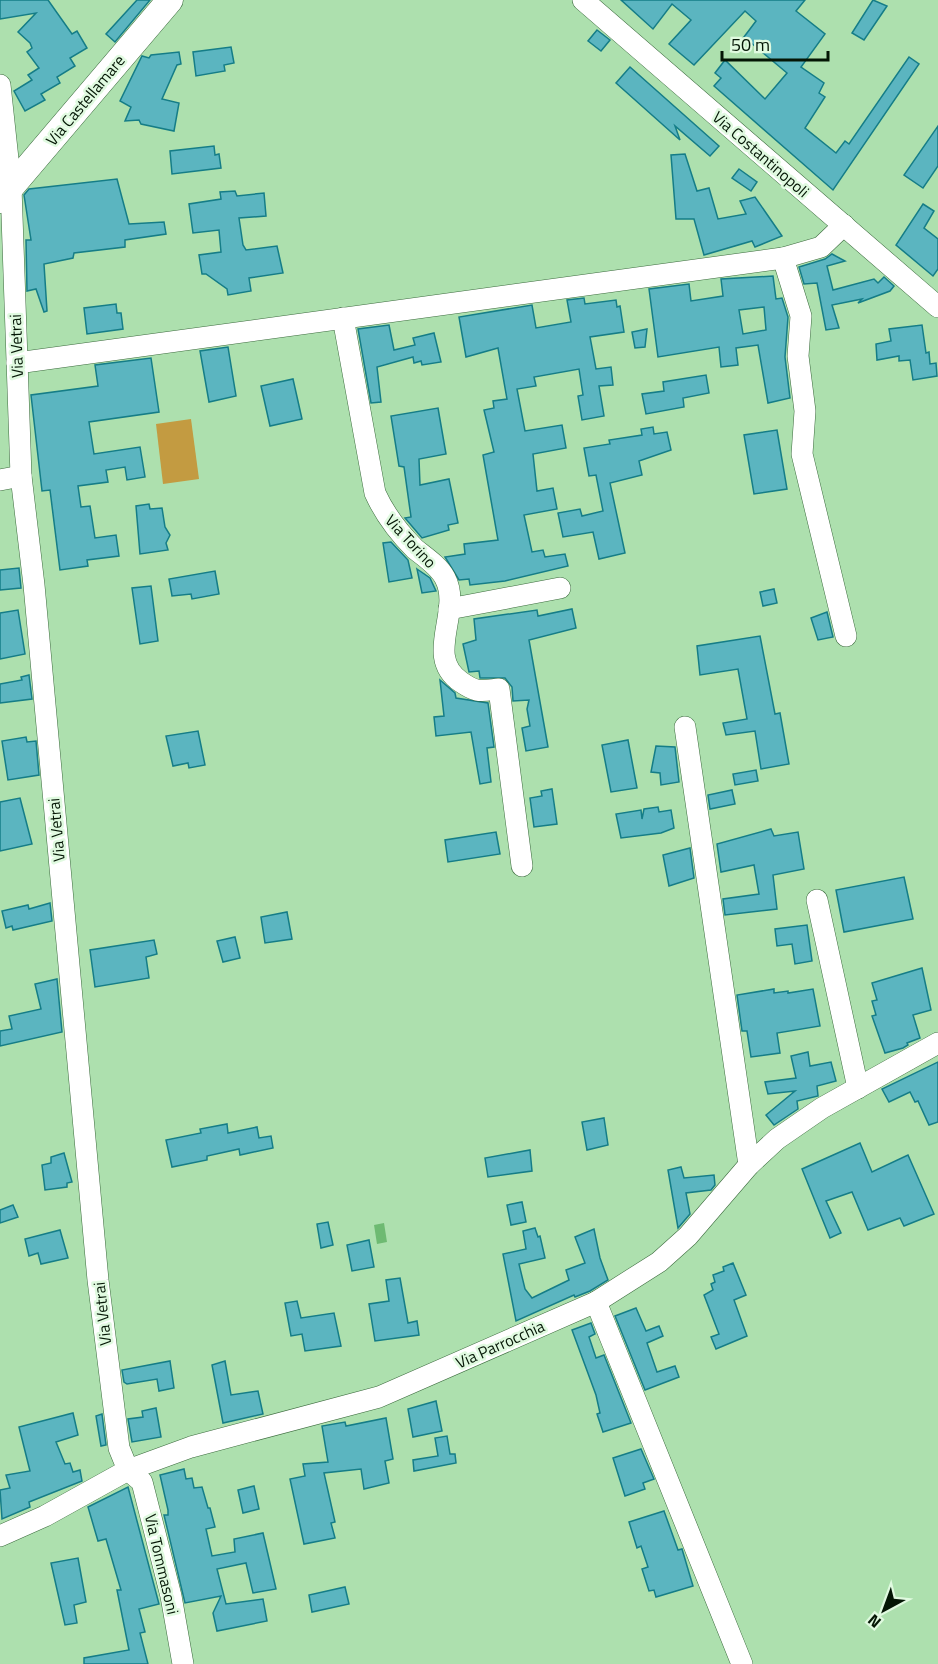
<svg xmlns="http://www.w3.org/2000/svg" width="938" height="1664" font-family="'Titillium Web',sans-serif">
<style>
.green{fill:#c39b41}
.water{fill:#6eba72}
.building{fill:#5bb5c0;stroke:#157d87;stroke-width:1.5;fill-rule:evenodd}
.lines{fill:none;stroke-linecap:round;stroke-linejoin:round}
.minor-casing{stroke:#3c6b3e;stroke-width:22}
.major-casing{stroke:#3c6b3e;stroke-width:27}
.minor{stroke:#fff;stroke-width:21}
.major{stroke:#fff;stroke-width:26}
.labels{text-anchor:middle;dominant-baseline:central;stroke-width:5;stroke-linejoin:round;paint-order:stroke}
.street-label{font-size:16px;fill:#041605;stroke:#e0fae0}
</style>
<rect width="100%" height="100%" fill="#ade0ae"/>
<polygon class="green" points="191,419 199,479 163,484 156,424"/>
<polygon class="water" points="384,1223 387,1242 377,1244 374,1225"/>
<g class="building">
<polygon points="0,0 48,0 72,34 77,31 87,48 70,58 75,66 57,77 60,83 41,94 45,100 25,111 14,91 32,80 28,75 39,68 27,52 32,48 30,43 18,32 36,13 0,19"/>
<polygon points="137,0 150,0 115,42 106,34"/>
<polygon points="621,0 805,0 796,11 825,34 801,67 824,83 819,93 825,97 805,128 836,153 845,141 849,144 909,57 919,64 833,190 714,86 721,78 715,73 725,60 765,99 787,73 744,37 756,21 745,11 694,65 669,44 691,20 672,4 653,29"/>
<polygon points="873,0 887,6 864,40 852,33"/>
<polygon points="597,30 610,40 601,51 588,41"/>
<polygon points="231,47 234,63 224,65 225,71 196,76 193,52"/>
<polygon points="179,52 181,64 177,65 162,99 179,103 174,131 141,124 139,120 125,121 131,107 120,101 142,56 149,58 151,55"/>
<polygon points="630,67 719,146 710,156 675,126 680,140 616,83"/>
<polygon points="938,126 938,166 923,188 904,175"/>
<polygon points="214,146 215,155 219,154 221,168 172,174 170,151"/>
<polygon points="685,154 697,191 709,188 718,219 746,214 740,201 755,197 782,236 755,247 752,241 704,255 694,219 676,219 671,155"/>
<polygon points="739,169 757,182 751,191 732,178"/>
<polygon points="117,179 129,224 164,222 166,234 125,240 125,247 74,253 73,258 44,264 47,311 44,312 36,289 27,291 26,240 31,240 24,195 29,189"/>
<polygon points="235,191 237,196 264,193 266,216 239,218 243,245 246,250 277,246 283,273 249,278 251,291 228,295 227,289 206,274 202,274 199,255 221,252 219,230 193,233 189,204 221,199 220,192"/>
<polygon points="923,204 934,211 924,228 938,239 938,269 933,276 896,245"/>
<polygon points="832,254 845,261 827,266 833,290 874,279 878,283 884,277 894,286 890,291 858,303 862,299 832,305 839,328 826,330 817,283 804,284 799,267 825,259"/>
<path d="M773,276L776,299L782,298L788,317L785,357L790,398L768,403L758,345L736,348L738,365L721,367L719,347L658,357L649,289L689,284L691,301L723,296L721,279ZM764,307L766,330L743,334L739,310Z"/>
<polygon points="584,298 585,304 616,300 617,307 620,306 624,332 590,337 596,369 611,367 613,385 599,386 604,416 582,420 578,396 583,395 579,369 534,377 536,386 517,389 525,431 562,425 566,448 533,454 537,491 553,488 557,509 524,515 532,552 543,550 545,557 565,554 568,566 505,581 470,585 469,579 459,580 445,557 465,554 464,544 498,540 483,455 494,452 484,410 494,408 493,401 507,399 498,348 466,357 459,317 532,305 536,328 571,322 567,300"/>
<polygon points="116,304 117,313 121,313 123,329 87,334 84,308"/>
<polygon points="389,325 394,350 415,345 413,338 434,333 441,362 422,365 421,361 414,363 413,357 377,367 381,402 371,403 358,329"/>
<polygon points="922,325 926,353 929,352 930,364 936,363 937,376 913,380 910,360 899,361 899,356 877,360 876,344 891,341 889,329"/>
<polygon points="647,329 645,347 635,348 632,332"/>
<polygon points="228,347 236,396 209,402 200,351"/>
<polygon points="151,358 159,412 89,422 94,454 140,447 145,477 127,480 125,467 106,470 108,482 78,486 81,507 90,506 95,538 116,535 119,556 87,560 88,566 60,570 50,490 42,491 31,395 98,386 95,365"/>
<polygon points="706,375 709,393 683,398 684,407 646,414 642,394 664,391 663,382"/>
<polygon points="293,379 302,419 270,426 261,386"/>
<polygon points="438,408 446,454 419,459 420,485 449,479 458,523 448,525 449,530 422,538 405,518 411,517 404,467 399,466 391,416"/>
<polygon points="653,427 654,434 667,432 671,450 639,461 642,475 610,483 625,553 599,559 593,532 563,537 558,513 580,509 582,516 603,511 596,475 589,476 584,448 610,444 609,440 642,435 641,429"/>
<polygon points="777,430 787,489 754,494 744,435"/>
<polygon points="149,504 150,509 162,508 165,527 170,535 166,543 168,550 140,554 136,506"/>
<polygon points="391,542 408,560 412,578 389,582 383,543"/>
<polygon points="19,568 21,588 0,590 0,570"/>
<polygon points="417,569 430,578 436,591 422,593"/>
<polygon points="215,571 219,594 192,599 191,594 172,596 169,579"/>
<polygon points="151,586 158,641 140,644 132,588"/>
<polygon points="774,589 777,603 763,606 760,592"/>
<polygon points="572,609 576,628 529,640 548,747 526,751 522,728 530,726 527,709 529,700 513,701 512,687 505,678 480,678 479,671 469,672 463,644 476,640 474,619 537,610 538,616"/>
<polygon points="18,610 25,654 0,659 0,613"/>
<polygon points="827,612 833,637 818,640 811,618"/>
<polygon points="760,636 775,714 780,713 789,764 761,769 755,731 726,735 723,723 747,719 738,669 700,675 697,646"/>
<polygon points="29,675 32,699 0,703 0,684 22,680 21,677"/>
<polygon points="440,680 455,693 456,698 488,703 494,747 487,748 491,782 480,784 471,732 436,736 434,717 444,716"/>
<polygon points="198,731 205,765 189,768 188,763 173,766 166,736"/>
<polygon points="26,737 27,742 36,741 39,775 8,780 2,741"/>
<polygon points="628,740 637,788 611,792 602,745"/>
<polygon points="656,746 675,747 679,782 661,785 660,773 651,772"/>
<polygon points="756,770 758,781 735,785 733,774"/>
<polygon points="552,789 557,824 534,827 530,798 542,796 541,791"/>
<polygon points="732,790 735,804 710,809 708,795"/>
<polygon points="20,798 32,844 0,851 0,802"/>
<polygon points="658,807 659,812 671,810 674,828 661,833 621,838 616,814 641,810 642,819 644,809"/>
<polygon points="771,829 774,836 798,832 804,869 773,875 777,909 725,915 723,899 759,894 754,865 721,872 717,844"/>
<polygon points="496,832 500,854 448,862 445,840"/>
<polygon points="690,848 694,878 669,886 663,855"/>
<polygon points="904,877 913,919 844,932 836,890"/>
<polygon points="50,903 52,921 13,930 12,926 6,928 2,911 28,905 29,909"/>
<polygon points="287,912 292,939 265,943 261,917"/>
<polygon points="807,925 812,961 795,964 792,944 777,946 775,929"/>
<polygon points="235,937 240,958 223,962 217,941"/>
<polygon points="154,940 157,954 146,957 149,978 95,987 90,950"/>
<polygon points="922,968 931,1010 913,1015 920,1038 907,1043 908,1045 903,1048 885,1053 872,1016 876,1015 872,1001 877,1000 872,983"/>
<polygon points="57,979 62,1032 0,1046 0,1031 12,1029 9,1016 41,1009 35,984"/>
<polygon points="774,989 774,993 788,991 788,993 813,989 820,1026 777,1033 780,1053 751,1057 747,1031 742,1031 737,995"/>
<polygon points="808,1052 810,1066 831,1062 836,1081 817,1086 818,1096 797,1101 798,1109 774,1125 766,1115 795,1091 768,1094 765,1082 796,1078 791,1056"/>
<polygon points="938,1062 938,1122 929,1125 918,1101 915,1102 910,1092 889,1102 882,1089"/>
<polygon points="604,1118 608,1145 587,1150 582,1122"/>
<polygon points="227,1124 228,1133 257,1127 259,1138 271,1136 273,1148 240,1155 239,1149 207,1156 207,1160 172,1167 166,1140 201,1133 200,1129"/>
<polygon points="860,1143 872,1172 908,1155 934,1214 904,1226 900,1218 868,1230 852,1192 826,1201 841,1233 830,1238 802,1169"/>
<polygon points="530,1150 532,1171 488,1177 485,1158"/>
<polygon points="64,1153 72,1182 67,1183 67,1187 45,1190 42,1165 51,1163 51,1157"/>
<polygon points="681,1167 684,1178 714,1175 715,1185 711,1190 686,1193 690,1214 678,1228 668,1170"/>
<polygon points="522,1202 526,1222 511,1225 507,1205"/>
<polygon points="13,1205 18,1217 0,1223 0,1210"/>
<polygon points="328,1222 333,1245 321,1248 317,1224"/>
<polygon points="535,1228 538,1237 540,1236 545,1258 519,1264 525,1289 532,1298 569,1280 566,1270 585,1263 575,1237 594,1229 600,1258 608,1280 590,1291 575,1297 574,1295 516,1321 503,1254 526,1249 523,1231"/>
<polygon points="60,1230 68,1258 41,1264 38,1253 29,1256 25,1239"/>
<polygon points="369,1240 374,1267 352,1271 347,1245"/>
<polygon points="733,1263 746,1295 734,1300 747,1336 716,1349 711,1337 719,1334 704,1295 713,1290 711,1284 715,1282 713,1275 724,1271 723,1267"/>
<polygon points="400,1278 408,1323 417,1321 419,1335 375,1341 369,1304 389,1301 386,1280"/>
<polygon points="297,1301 301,1318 334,1313 341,1346 305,1351 302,1334 291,1336 285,1303"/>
<polygon points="636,1308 646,1331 659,1326 663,1336 647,1343 657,1372 675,1366 679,1377 645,1390 615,1316"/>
<polygon points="591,1323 595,1334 589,1337 596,1358 604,1355 631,1423 603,1432 597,1414 600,1413 596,1395 572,1330"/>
<polygon points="170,1361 174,1388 159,1391 157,1379 127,1384 124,1382 122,1370"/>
<polygon points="225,1361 231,1395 258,1391 263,1414 223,1423 212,1365"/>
<polygon points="436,1401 442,1431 413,1437 408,1409"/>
<polygon points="156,1408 161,1437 132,1442 128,1419 143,1417 142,1411"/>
<polygon points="73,1413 78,1435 56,1442 65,1464 70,1463 73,1472 80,1470 82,1481 29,1502 30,1507 2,1519 0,1490 10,1488 6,1475 30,1471 19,1427"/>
<polygon points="102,1414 106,1445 101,1446 96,1416"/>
<polygon points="386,1418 393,1459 385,1461 389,1483 364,1489 361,1469 324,1473 335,1522 331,1523 335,1538 304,1544 290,1479 305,1476 303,1464 328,1462 322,1426 345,1422 346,1426"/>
<polygon points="447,1436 450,1454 455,1454 456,1463 414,1471 413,1460 438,1456 435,1438"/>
<polygon points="641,1449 654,1479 643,1483 645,1489 625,1496 613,1458"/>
<polygon points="184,1469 186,1479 192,1478 194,1488 202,1487 208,1508 210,1508 215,1527 206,1529 212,1556 235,1552 234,1539 263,1533 276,1589 253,1593 246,1563 217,1569 226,1604 263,1599 267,1621 217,1631 213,1613 221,1596 185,1603 164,1515 168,1515 168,1510 160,1475"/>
<polygon points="254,1486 259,1509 243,1513 238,1490"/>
<polygon points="128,1487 159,1604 139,1609 145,1632 140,1633 148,1664 84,1664 84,1658 129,1650 117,1590 121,1590 106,1539 98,1541 88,1507"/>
<polygon points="664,1511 678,1550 682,1549 693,1586 656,1597 654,1590 649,1591 642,1569 648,1567 641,1546 637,1548 629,1522"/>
<polygon points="78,1558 86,1602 74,1605 77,1623 65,1625 51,1563"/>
<polygon points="345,1587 349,1604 312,1612 309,1595"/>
</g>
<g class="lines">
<defs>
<g id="minor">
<polyline points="583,0 938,307"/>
<polyline points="0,85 11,187 21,476 34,585 98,1280 119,1448 128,1470 142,1482 171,1596 183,1664"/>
<polyline points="783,258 801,316 798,356 805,411 802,454 846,636"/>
<path d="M343,318L375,493C385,515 398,532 415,549C425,557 439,566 445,578C463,612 423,656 461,682C477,693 480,691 499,689L522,866"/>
<polyline points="17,363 783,258 821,247 844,225"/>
<polyline points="0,480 21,476"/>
<polyline points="449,609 560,588"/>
<polyline points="685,727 749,1165"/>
<polyline points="817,900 858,1088"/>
<polyline points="596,1302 742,1664"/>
<polyline points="0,1536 45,1516 128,1470 191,1447 379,1397 596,1302 659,1262 688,1236 749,1165 777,1139 822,1108 938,1043"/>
</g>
<polyline id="major" points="0,200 170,0"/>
</defs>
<use href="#minor" class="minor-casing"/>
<use href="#major" class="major-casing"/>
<use href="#minor" class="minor"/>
<use href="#major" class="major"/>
</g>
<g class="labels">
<g class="street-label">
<text transform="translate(85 100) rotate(-50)">Via Castellamare</text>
<text transform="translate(761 154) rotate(41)">Via Costantinopoli</text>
<text transform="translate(16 346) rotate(-92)">Via Vetrai</text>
<text transform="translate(411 541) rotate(47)">Via Torino</text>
<text transform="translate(56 830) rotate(-95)">Via Vetrai</text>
<text transform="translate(102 1314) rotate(-96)">Via Vetrai</text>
<text transform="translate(500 1344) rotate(-24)">Via Parrocchia</text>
<text transform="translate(162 1564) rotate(77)">Via Tommasoni</text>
</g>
</g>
<g transform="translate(884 1610) rotate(221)" stroke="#e0fae0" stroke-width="4.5" paint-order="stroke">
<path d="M0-4.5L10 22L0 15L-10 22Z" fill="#041605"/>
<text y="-9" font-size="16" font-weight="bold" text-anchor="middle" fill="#041605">N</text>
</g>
<path d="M722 51v9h106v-9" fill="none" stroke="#041605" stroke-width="3"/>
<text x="731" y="51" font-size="18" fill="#041605" stroke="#e0fae0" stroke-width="4.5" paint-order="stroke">50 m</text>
</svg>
